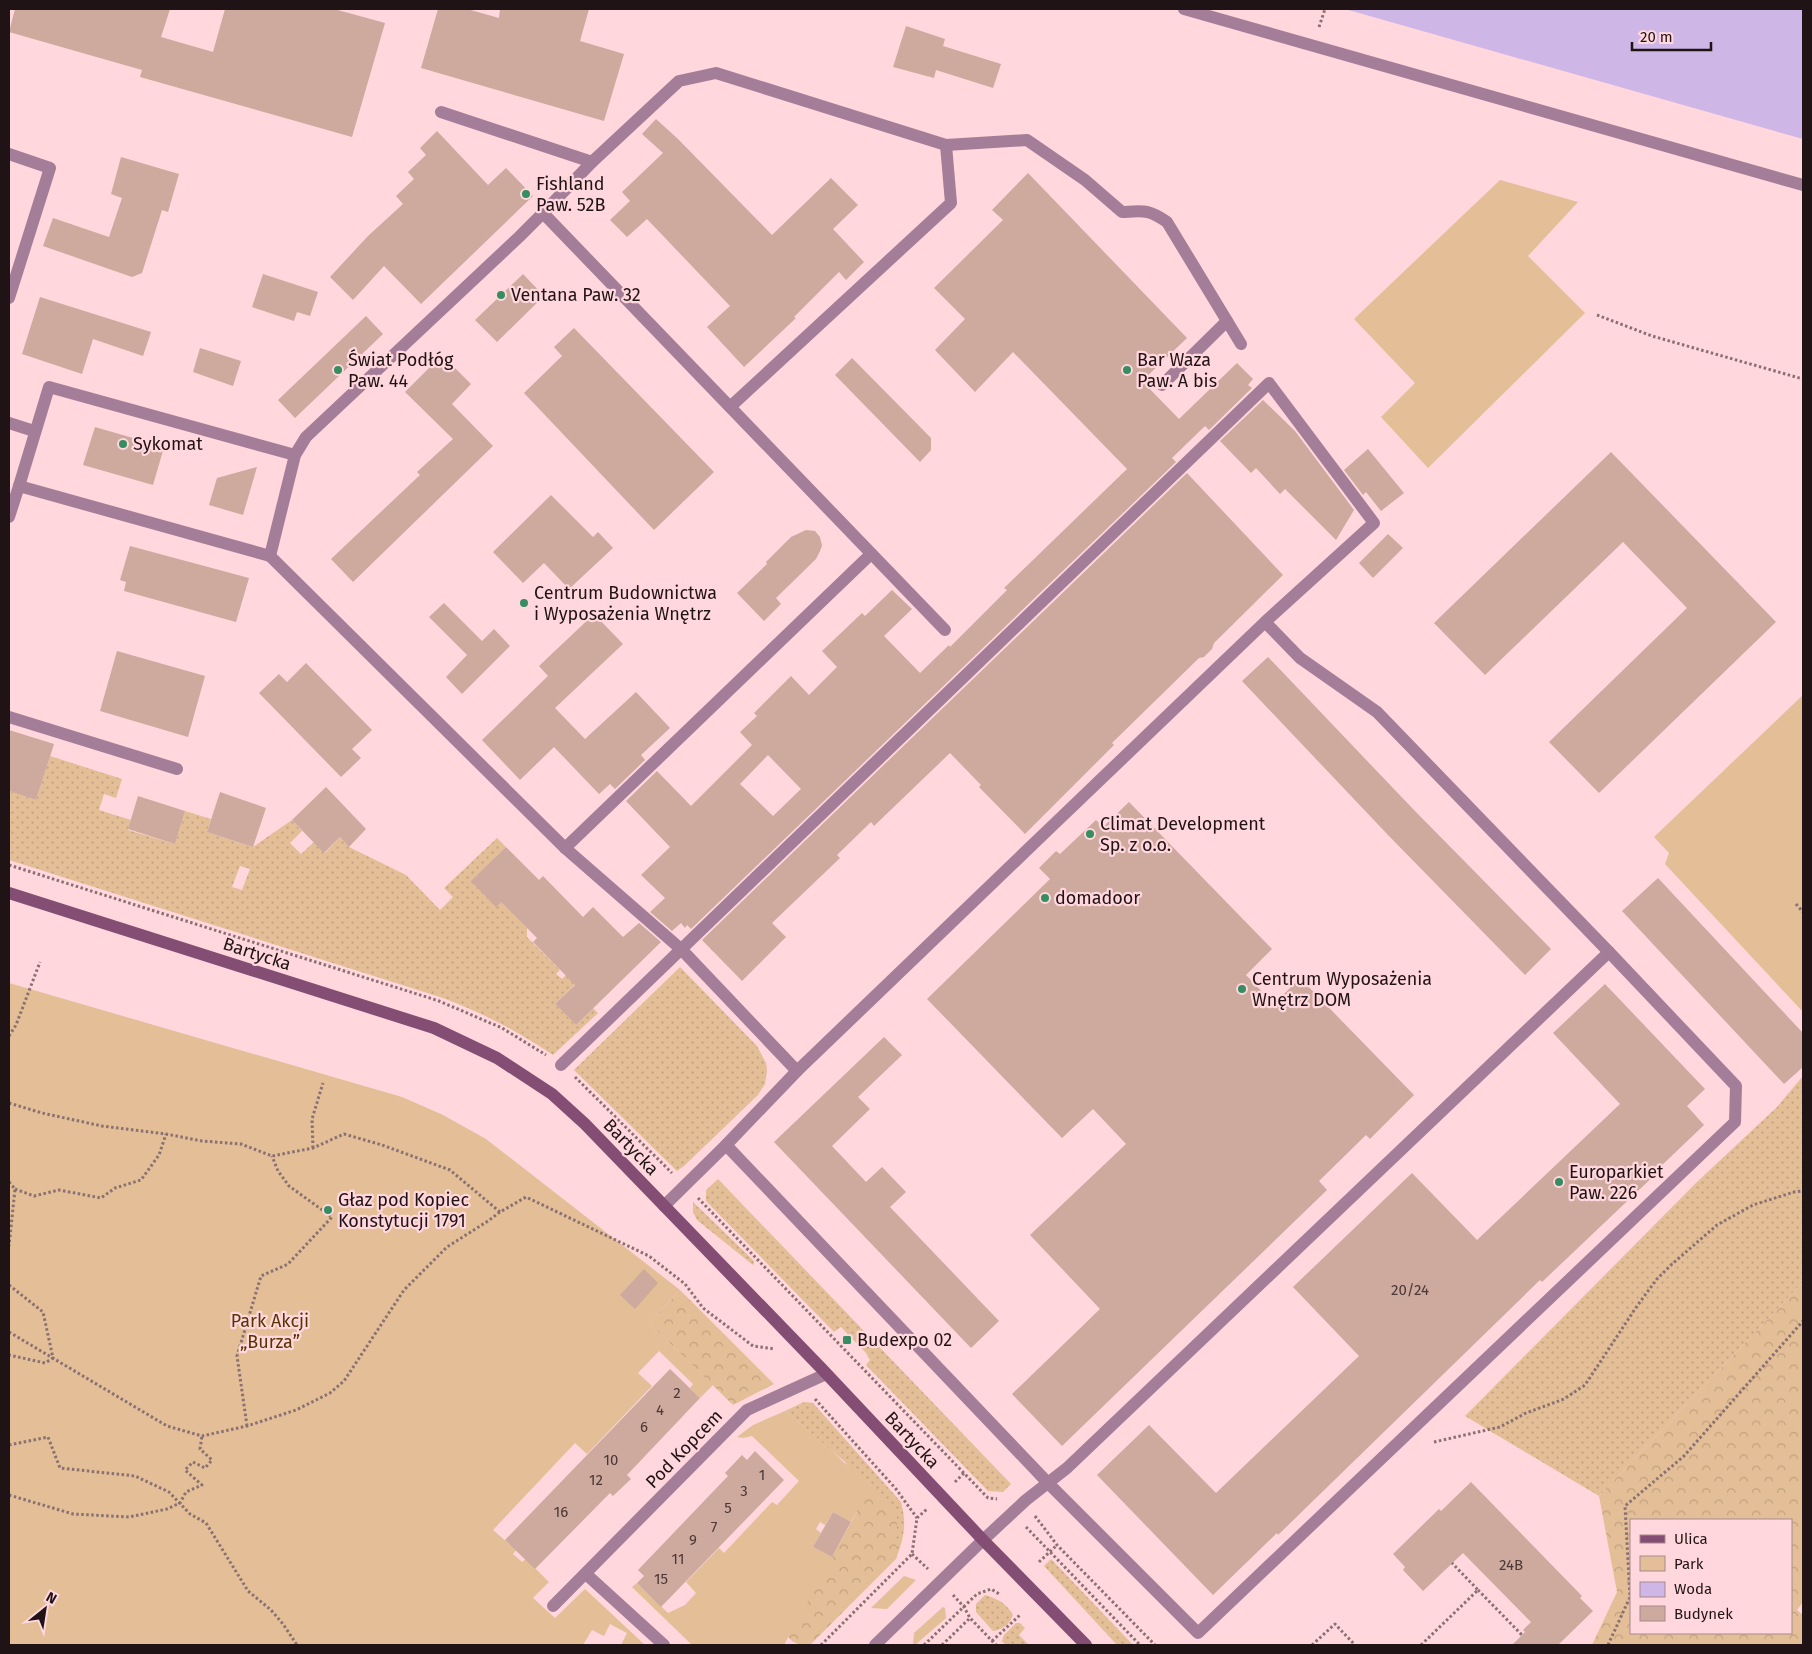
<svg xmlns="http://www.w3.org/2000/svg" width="1812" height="1654" font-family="'Fira Sans',sans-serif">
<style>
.grass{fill:url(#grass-dots);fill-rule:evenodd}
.forest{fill:url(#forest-crowns);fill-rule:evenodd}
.green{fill:#e3be96}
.water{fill:#ceb6e6}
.building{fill:#cda99e;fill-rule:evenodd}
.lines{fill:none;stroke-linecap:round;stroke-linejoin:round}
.path{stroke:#897073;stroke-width:3;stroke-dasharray:2.5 2.5;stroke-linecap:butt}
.lane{stroke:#a47e98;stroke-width:12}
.street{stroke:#a47e98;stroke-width:12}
.secondary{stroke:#834d74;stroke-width:12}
.poi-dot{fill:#358d61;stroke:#ffd7dd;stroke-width:2}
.labels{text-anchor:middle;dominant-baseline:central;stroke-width:4.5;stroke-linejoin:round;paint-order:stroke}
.number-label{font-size:15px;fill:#4b3837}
.poi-label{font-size:18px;fill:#201315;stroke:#ffd7dd;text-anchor:start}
.street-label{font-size:18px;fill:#201315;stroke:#ffd7dd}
.park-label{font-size:18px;fill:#593400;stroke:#ffd7dd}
</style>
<defs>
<pattern id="grass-dots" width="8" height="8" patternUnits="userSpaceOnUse" patternTransform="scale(1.25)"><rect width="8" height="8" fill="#e3be96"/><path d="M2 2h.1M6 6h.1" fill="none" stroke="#c2a280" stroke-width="1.8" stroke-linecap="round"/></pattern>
<pattern id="forest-crowns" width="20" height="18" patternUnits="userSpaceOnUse" patternTransform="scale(1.25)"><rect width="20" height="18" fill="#e3be96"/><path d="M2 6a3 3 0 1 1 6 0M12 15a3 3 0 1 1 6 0" fill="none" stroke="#c2a280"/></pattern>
</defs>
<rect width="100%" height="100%" fill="#ffd7dd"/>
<g class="grass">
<path d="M50,756L122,779L116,798L104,794L99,810L131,820L128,830L175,844L185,811L211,819L207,832L253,847L292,820L302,831L290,843L301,854L314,842L325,853L340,837L349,847L406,875L440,910L453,897L444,888L497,838L506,847L472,881L501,902L527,928V937L560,970L556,974L562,979L613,928L622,938L555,1004L576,1025L593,1008L598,1013L553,1055C518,1031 481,1012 440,997L9,860V791L36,800ZM240,866L250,869L242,890L232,887Z"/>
<polygon points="680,967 757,1046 766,1063 767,1071 765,1084 758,1095 684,1166 677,1171 574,1070"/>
<polygon points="1803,1076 1803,1282 1599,1496 1465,1416 1697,1182 1777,1107"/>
<polygon points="718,1179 1011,1484 1003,1492 988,1491 866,1365 870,1360 866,1353 841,1327 834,1332 706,1201 706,1190"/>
<polygon points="693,1202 754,1261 753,1265 697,1220 693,1212"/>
<path d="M804,1402L813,1403L901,1502C907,1525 904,1537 896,1559V1515L845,1462L785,1411Z"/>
<polygon points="1051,1559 1133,1645 1117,1645 1044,1566"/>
<path d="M985,1595C998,1599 1006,1603 1013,1615C1010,1624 1002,1630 993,1631L976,1612V1604Z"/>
<polygon points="1016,1623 1020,1623 1025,1628 1019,1635 1029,1645 1006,1645 1002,1641 1004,1635"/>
</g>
<g class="forest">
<path d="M1803,1282V1602L1797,1610L1803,1615V1645H1592L1617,1592L1599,1496ZM1631,1520H1791V1633H1631Z"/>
<polygon points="680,1290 774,1384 733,1405 649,1323"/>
<path d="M845,1462L897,1515L896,1559L810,1645C793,1645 790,1641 782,1627L810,1565L832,1557L857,1512Z"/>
</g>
<g class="green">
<polygon points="1500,180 1578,202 1528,256 1585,313 1428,468 1381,417 1415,383 1354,319"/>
<polygon points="1803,695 1803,1012 1665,864 1669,853 1654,837"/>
<polygon points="9,983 402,1097 443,1115 486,1139 680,1290 649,1323 713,1385 700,1398 690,1388 693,1384 659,1351 638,1373 652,1386 587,1454 575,1443 493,1530 516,1550 513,1554 522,1562 526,1559 549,1582 533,1598 555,1618 585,1589 645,1645 621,1645 627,1633 610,1624 604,1636 592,1630 583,1645 9,1645"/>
<polygon points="785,1411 830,1449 870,1488 851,1522 833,1512 825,1525 820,1522 816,1529 821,1533 813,1547 832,1557 784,1645 692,1645 632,1587 637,1583 668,1613 685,1605 696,1593 686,1582 719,1548 724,1553 772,1502 777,1505 799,1481 752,1436 743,1438 737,1437 753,1425"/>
<polygon points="904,1576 916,1580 887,1609 871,1608"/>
<polygon points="943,1607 945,1608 946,1618 915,1645 913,1645 914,1633"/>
</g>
<polygon class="water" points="1345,9 1803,9 1803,139"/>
<g class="building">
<polygon points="15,9 170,9 161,37 213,52 225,9 334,9 385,23 352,137 140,77 142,70 9,32"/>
<polygon points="438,9 467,9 499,18 500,9 589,9 580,41 624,54 604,121 421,68"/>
<polygon points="906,26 945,39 943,46 1001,64 993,88 936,70 934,78 893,67"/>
<polygon points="656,119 678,139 772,235 831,178 858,205 833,229 864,262 846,280 839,272 794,317 796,318 744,367 707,327 730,306 647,219 627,237 610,220 630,201 622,192 663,153 642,134"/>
<polygon points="437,131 488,185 506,168 533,196 421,304 384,266 353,300 330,277 368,236 403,204 396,196 414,179 408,172 426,155 420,148"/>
<polygon points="121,157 179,174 168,212 162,210 142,273 132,277 43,246 53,218 109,237 122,198 111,194"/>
<path d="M1028,173L1187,338L1142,381L1179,419L1237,363L1253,379L1248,385L1252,388L1209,430L1205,426L1172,458L1176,462L691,929L687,925L685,928L681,923L672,931L650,912L665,898L641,875L670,847L626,801L657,771L691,806L752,745L740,732L757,716L754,713L791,676L809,695L837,667L822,651L862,613L865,616L892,590L912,609L884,636L920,673L949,645L950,647L1007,590L1004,588L1127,469L1013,352L975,392L935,350L965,319L934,288L1003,220L992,210ZM768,755L801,789L773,816L740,784Z"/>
<polygon points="263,274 318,292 310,316 297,312 294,321 252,307"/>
<polygon points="523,274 544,296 497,342 475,320"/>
<polygon points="40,297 151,332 143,356 93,339 82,374 22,354"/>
<polygon points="366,316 383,334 295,418 278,400"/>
<polygon points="574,328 714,472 654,530 524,393 562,356 554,347"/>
<polygon points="200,348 241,361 233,386 193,372"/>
<polygon points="442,355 471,384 452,404 493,446 353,582 331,559 420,475 417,472 453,439 405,392"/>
<polygon points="852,358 931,438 931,450 920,462 835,375"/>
<polygon points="1263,400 1295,431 1354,510 1336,540 1285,489 1280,494 1256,468 1251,473 1220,441"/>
<polygon points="95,427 164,447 153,485 83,465"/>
<polygon points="1368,449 1404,493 1381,511 1366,492 1363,495 1344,470"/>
<polygon points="1611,452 1776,622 1599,793 1549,742 1687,608 1623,542 1485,675 1434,623"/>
<polygon points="257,467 243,515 209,505 217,478"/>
<polygon points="1187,473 1283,575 1214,643 1212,649 1204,657 1199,658 1112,743 1114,745 1025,834 979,787 981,785 950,753 874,826 871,822 837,855 840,858 772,923 786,937 742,981 702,940"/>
<polygon points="551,495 593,537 598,532 613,548 569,589 544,563 523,583 493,552"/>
<polygon points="806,530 815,531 820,537 822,546 820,551 816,559 776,598 781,604 764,621 737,593 767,564 766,562 791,537"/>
<polygon points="1388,534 1403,548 1373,578 1359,563"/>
<polygon points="130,546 249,578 236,622 124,591 126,582 120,580"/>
<polygon points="444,603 482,641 494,629 510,646 462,694 446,677 467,655 429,617"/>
<polygon points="594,614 623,644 555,708 585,739 636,692 670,728 641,755 645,760 615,789 610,784 599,794 554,747 520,780 482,740 548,676 539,666"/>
<polygon points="117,651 205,676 188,737 100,711"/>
<polygon points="1268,657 1413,809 1551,949 1525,975 1389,836 1242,681"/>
<polygon points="306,663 372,730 352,749 361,758 341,777 259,693 279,674 287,682"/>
<polygon points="9,730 54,744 36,800 9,791"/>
<polygon points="326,787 366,829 349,847 340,837 324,853 292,820"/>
<polygon points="220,792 266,808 253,847 207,832"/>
<polygon points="138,796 185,811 175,844 128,829"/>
<polygon points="1129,802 1272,949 1246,975 1274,1004 1300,978 1414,1095 1370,1139 1366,1135 1319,1181 1327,1190 1062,1446 1012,1394 1100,1309 1030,1235 1126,1144 1093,1109 1062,1138 927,999 1050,879 1039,868 1056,851 1060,854 1096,820 1103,827"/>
<polygon points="506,847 539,880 543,876 583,917 593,907 623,937 639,923 661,942 576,1025 555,1004 575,985 533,942 537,938 501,902 496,907 471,881"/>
<polygon points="1658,878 1803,1033 1803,1067 1784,1084 1622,911"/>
<polygon points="1605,984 1705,1089 1687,1106 1704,1125 1659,1168 1660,1170 1542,1282 1540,1280 1278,1535 1277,1533 1213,1595 1097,1475 1149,1425 1216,1493 1359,1356 1293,1287 1412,1173 1477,1240 1620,1104 1553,1033"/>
<polygon points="884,1037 902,1055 858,1097 870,1109 832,1146 866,1182 882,1167 906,1192 890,1207 999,1321 971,1348 774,1142"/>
<polygon points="644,1269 658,1283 635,1309 620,1295"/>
<polygon points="670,1369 700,1398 627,1475 631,1479 613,1496 610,1493 535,1569 505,1540"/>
<polygon points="755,1451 784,1480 661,1607 637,1583 644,1576 638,1570 728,1476 725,1473 742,1455 747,1460"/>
<polygon points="1471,1482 1582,1596 1580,1598 1593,1611 1558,1645 1512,1645 1525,1632 1523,1630 1531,1622 1463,1553 1423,1591 1403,1570 1405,1567 1393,1554 1439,1509 1441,1511"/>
<polygon points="833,1512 851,1522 832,1557 813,1547"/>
</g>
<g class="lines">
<g class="path">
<polyline points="1319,27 1325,9"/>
<polyline points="1597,315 1652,336 1803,379"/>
<polyline points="9,865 439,1001 502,1028 546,1055"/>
<polyline points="1796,904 1803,912"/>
<polyline points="9,1036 16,1025 40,962"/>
<polyline points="575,1077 672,1173"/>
<polyline points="9,1103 42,1113 102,1126 166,1134 202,1141 241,1144 272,1156 313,1148 344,1134 382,1145 450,1170 500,1212"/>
<polyline points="313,1148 312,1119 323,1083"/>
<polyline points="9,1182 15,1189 9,1246"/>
<polyline points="15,1189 34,1196 59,1190 101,1198 115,1188 141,1180 159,1155 166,1134"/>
<polyline points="698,1198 988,1498 997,1499"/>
<polyline points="9,1285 43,1312 53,1358 45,1363 9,1355"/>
<polyline points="9,1332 167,1426 202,1436 247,1426 296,1410 330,1393 344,1381 404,1290 447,1247 488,1221 500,1212 526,1197 649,1256 685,1284 703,1308 753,1346 775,1349"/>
<polyline points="815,1399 896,1489 917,1518"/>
<polyline points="247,1426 237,1356 261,1276 288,1264 332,1217 289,1186 278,1171 272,1156"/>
<polyline points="1434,1442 1500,1427 1526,1413 1564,1399 1585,1385 1637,1306 1657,1279 1671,1265 1717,1225 1753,1205 1794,1192 1803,1191"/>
<polyline points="9,1445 48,1437 60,1468 135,1476 169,1492 190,1514 206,1523 248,1591 271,1610 283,1624 297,1645"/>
<polyline points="955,1482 964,1473"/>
<polyline points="9,1495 73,1514 129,1517 167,1509 180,1503 186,1492 202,1485 185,1470 193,1462 205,1468 212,1460 200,1449 202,1436"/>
<polyline points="1035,1516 1057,1545 1155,1645"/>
<polyline points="1026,1527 1140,1645"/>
<polyline points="912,1554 928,1569"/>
<polyline points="1039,1562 1057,1545"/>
<polyline points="1478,1590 1522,1635"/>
<polyline points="953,1595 964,1607 970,1618 996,1645"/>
<polyline points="992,1641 1020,1615"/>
<polyline points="821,1645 912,1554 917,1518 927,1509"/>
<polyline points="924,1645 977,1594 991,1589 1001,1595"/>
<polyline points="942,1645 970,1618"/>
<polyline points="1312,1645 1335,1624 1355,1645"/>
<polyline points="1421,1645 1478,1590 1452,1563"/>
<polyline points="1608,1645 1630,1597 1625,1506 1684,1456 1803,1321"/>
</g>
<g class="lane">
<polyline points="1184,9 1803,185"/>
<path d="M441,112L592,162L679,81L716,73L946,145L1027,140L1085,180L1122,212C1144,211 1148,209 1167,222L1241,344"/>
<polyline points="9,154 50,168 9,298"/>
<polyline points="543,213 592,162"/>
<polyline points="1162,385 1227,321"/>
<polyline points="730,407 951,203 946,145"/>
<polyline points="9,423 34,431"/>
<polyline points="19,486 49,387 295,455"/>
<polyline points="9,517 19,486 270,556"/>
<polyline points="9,717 177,769"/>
<polyline points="565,848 871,554"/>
<polyline points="561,1065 1269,383 1374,523 1265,622 1050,828 797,1071 726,1145 1048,1483 1198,1633 1735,1122 1736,1086 1609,952 1377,712 1300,658 1265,622"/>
<polyline points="797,1071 682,950 565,848 270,556 295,455 306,437 519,237 543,213 945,630"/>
<polyline points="664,1206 726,1145"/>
<polyline points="983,1540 1026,1500 1067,1468 1609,952"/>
</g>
<g class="street">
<polyline points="586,1574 664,1645"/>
<polyline points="553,1606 747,1410 826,1374"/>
<polyline points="875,1645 983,1540"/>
</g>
<polyline class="secondary" points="9,893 434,1028 497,1058 552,1094 585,1124 822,1369 983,1540 1086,1645"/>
</g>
<g class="poi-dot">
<circle cx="526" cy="194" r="5"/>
<circle cx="501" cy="295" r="5"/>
<circle cx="338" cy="370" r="5"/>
<circle cx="1127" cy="370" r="5"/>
<circle cx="123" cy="444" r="5"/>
<circle cx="524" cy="603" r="5"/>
<circle cx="1090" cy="834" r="5"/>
<circle cx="1045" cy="898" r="5"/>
<circle cx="1242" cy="989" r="5"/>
<circle cx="1559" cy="1182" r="5"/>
<circle cx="328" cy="1210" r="5"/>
<rect x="842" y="1335" width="10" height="10" rx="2.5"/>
</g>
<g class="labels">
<g class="number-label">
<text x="1410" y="1290">20/24</text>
<text x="677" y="1393">2</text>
<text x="660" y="1410">4</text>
<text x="644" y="1427">6</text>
<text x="611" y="1460">10</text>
<text x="762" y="1475">1</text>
<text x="596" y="1480">12</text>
<text x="744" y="1491">3</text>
<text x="728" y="1508">5</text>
<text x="561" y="1512">16</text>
<text x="714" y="1527">7</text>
<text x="693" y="1540">9</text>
<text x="678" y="1559">11</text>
<text x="1511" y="1565">24B</text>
<text x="661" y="1579">15</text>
</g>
<g class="poi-label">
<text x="536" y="184">Fishland<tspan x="536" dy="21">Paw. 52B</tspan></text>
<text x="511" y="295">Ventana Paw. 32</text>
<text x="348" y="360">Świat Podłóg<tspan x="348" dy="21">Paw. 44</tspan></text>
<text x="1137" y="360">Bar Waza<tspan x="1137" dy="21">Paw. A bis</tspan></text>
<text x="133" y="444">Sykomat</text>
<text x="534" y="593">Centrum Budownictwa<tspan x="534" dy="21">i Wyposażenia Wnętrz</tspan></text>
<text x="1100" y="824">Climat Development<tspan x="1100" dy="21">Sp. z o.o.</tspan></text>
<text x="1055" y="898">domadoor</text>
<text x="1252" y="979">Centrum Wyposażenia<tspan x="1252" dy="21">Wnętrz DOM</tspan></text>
<text x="1569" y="1172">Europarkiet<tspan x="1569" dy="21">Paw. 226</tspan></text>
<text x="338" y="1200">Głaz pod Kopiec<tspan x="338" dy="21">Konstytucji 1791</tspan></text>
<text x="857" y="1340">Budexpo 02</text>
</g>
<g class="street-label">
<text transform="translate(257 954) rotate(18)">Bartycka</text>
<text transform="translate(631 1147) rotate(46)">Bartycka</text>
<text transform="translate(912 1440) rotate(47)">Bartycka</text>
<text transform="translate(684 1449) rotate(-46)">Pod Kopcem</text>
</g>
<g class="park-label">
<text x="270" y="1321">Park Akcji<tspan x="270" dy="21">„Burza”</tspan></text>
</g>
</g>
<rect width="1812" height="1654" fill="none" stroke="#201315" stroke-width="20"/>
<rect x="1630" y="1519" width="162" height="115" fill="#ffd7dd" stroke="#a6898d"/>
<rect x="1640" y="1535" width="25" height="8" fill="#834d74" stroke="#a6898d"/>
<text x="1674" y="1544" font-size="15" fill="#201315">Ulica</text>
<rect x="1640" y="1556" width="25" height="15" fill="#e3be96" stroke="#a6898d"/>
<text x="1674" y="1569" font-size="15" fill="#201315">Park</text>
<rect x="1640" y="1582" width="25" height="15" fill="#ceb6e6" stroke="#a6898d"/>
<text x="1674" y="1594" font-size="15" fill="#201315">Woda</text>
<rect x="1640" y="1606" width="25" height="15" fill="#cda99e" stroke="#a6898d"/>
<text x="1674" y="1619" font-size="15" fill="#201315">Budynek</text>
<g transform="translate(45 1609) rotate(30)" stroke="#ffd7dd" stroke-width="4" paint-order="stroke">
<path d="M0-4L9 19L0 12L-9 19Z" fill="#201315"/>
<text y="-8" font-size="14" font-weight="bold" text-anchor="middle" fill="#201315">N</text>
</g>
<path d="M1632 42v8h79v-8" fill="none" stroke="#201315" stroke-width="2.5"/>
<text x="1640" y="42" font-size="15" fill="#201315" stroke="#ffd7dd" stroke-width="4" paint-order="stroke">20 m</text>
</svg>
